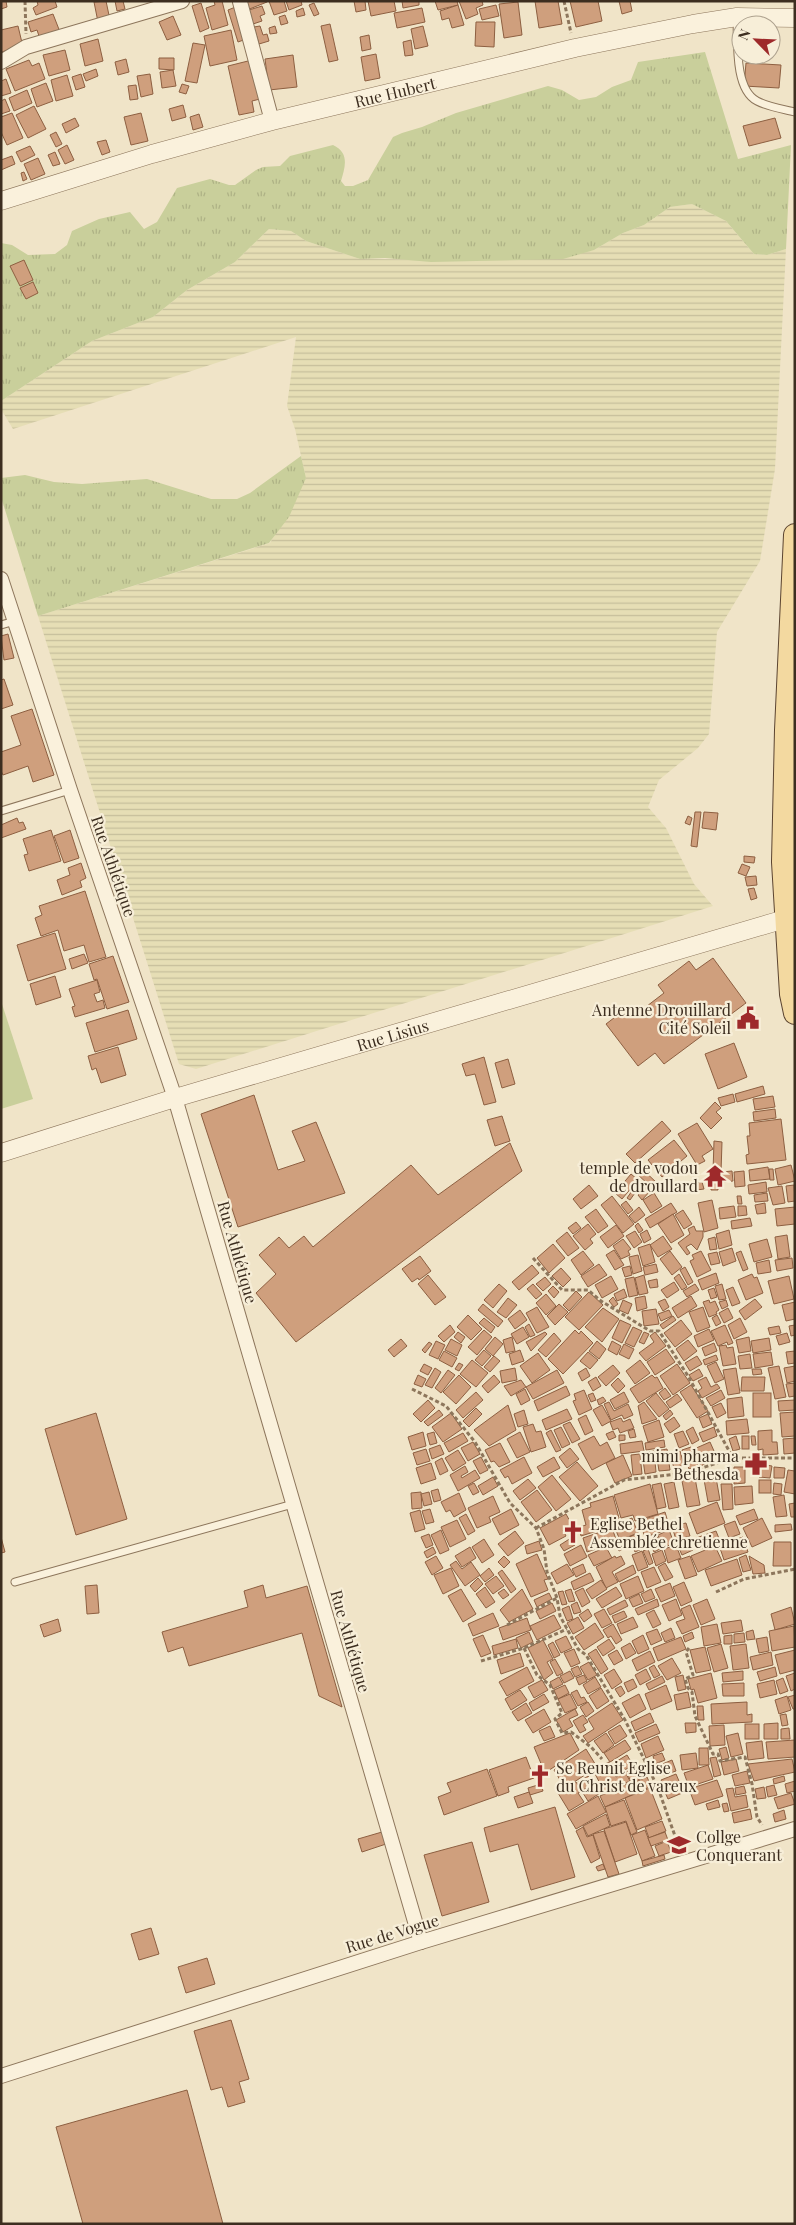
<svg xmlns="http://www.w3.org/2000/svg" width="796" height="2225" font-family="'Playfair Display',serif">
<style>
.farmland{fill:url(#farmland-rules)}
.grass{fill:url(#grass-tufts)}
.green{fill:#c9cf9b}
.building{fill:#cf9f7d;stroke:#8d5f41}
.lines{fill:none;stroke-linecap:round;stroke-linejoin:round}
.service-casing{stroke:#8d765c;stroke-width:9}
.minor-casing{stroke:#8d765c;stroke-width:16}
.tertiary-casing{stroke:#8d765c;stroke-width:19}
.primary-casing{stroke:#5b4430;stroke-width:24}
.path{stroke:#8d765c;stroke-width:3;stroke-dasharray:4 2.5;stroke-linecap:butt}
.service{stroke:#faf1dc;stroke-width:7}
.minor{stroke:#faf1dc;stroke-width:14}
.tertiary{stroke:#faf1dc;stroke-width:18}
.primary{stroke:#f3d9a0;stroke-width:22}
.labels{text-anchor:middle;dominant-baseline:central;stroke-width:4.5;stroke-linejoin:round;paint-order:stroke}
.street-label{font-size:16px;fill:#3d2e20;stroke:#f7eed8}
.poi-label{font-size:16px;fill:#3d2e20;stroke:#f7eed8;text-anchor:end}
</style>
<defs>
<pattern id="farmland-rules" width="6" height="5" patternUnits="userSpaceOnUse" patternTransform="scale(1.25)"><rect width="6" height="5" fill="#e6deb5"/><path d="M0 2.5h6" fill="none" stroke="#c6bf9b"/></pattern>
<pattern id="grass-tufts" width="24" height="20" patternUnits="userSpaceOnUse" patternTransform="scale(1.25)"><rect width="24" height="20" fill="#c9cf9b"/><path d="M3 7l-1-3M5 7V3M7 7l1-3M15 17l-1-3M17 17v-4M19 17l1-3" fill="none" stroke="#aeb285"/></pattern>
</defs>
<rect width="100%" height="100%" fill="#f0e4c8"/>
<polygon class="farmland" points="692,204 726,221 754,254 767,255 786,249 775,469 760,561 717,632 709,734 698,748 659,780 648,807 666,828 694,884 713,906 196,1069 179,1064 38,616 270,543 306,478 295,429 287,406 296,337 13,429 1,409 1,401 92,341 153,317 187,290 235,262 269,229 291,231 306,241 360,259 507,260 594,250 623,233 644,225 670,207"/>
<g class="grass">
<path d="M705,52L738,159L791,145L786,249L767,255L754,254L726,221L692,204L670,207L644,225L623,233L594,250L563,259L431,262L385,258L360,259L306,241L291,231L269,229L235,262L187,290L153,317L92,341L1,401V243L12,245L28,255L55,254L67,245L72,231L99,219L130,212L144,229L157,222L177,188L210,179L229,185H235L256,170L263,167L280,166L290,156L333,145C350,153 345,167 341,181L345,186H353L368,180L393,137L402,133L422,127L456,113L548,86L562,90L579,100L596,97L612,87L631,80L638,62Z"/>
<polygon points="301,456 306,478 289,517 269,543 38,616 1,497 1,478 25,475 54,482 82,484 147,479 211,499 237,499 250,493"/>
</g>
<polygon class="green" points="1,1001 33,1099 1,1109"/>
<g class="building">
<polygon points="1,1 6,1 7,7 1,9"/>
<polygon points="37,1 55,1 57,7 36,15 33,8 38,5"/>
<polygon points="106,1 110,20 98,22 94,2"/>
<polygon points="115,1 123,1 125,9 117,11"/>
<polygon points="214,1 222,1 228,25 212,30 206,8 215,5"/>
<polygon points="247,1 267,1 267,2 247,10 244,3"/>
<polygon points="269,1 284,1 287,11 274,15"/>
<polygon points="286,1 301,1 302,5 289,10"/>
<polygon points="354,1 365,1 366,10 356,12"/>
<polygon points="368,1 394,1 396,11 371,16"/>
<polygon points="402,1 419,1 419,5 403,8"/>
<polygon points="435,1 457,1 458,5 438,10"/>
<polygon points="459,1 482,1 483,5 476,8 478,14 466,19"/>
<polygon points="535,1 558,1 562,24 539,28"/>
<polygon points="570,1 598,1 602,21 576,27"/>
<polygon points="619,1 630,1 632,11 622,14"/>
<polygon points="518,2 522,35 504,38 499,4"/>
<polygon points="201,3 209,28 200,32 192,6"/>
<polygon points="314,3 319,14 314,16 309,5"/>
<polygon points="458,5 464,25 452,28 449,18 442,20 440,11"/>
<polygon points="496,5 499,16 482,20 479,9"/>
<polygon points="238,6 249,38 238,42 228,10"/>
<polygon points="262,6 265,14 260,16 262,21 253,24 249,10"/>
<polygon points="303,8 305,15 297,17 296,11"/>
<polygon points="422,8 425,22 397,28 394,13"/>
<polygon points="53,14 60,32 40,39 37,30 31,32 28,22"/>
<polygon points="285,15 288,23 281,25 279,17"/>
<polygon points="173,16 181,35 167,40 159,22"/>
<polygon points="476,22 495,22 494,47 475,46"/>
<polygon points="330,24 338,60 329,62 321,26"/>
<polygon points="18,26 23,47 1,52 1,30"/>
<polygon points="260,26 263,35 267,34 269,41 259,44 254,27"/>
<polygon points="275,26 277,33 270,34 269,28"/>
<polygon points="423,26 428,46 415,49 411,29"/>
<polygon points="231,30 237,60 210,66 204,36"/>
<polygon points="369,35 371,49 362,51 360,37"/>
<polygon points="98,39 103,61 85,66 80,44"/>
<polygon points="411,40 413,55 405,56 403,42"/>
<polygon points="193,43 205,45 197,83 185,81"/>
<polygon points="65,50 70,70 49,76 43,55"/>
<polygon points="376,54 380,78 365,81 361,57"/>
<polygon points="293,55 297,87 269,90 265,59"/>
<polygon points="159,58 174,58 174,70 159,69"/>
<polygon points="126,59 129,72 118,75 115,62"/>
<polygon points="29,60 32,66 39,63 45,79 15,91 6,69"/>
<polygon points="252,60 260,99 252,101 254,112 239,115 228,66"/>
<polygon points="746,63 781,65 779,88 744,86"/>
<polygon points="96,69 98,76 86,81 83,74"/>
<polygon points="173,70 176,86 162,88 160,72"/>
<polygon points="81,74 85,87 76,90 72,77"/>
<polygon points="150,74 153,94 141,97 137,76"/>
<polygon points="67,75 73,96 56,101 51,80"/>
<polygon points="6,79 11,93 1,96 1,81"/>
<polygon points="46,83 53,101 37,107 31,89"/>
<polygon points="182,84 189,86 186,94 179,92"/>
<polygon points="136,85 138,99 130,100 128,86"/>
<polygon points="27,90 32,103 14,111 9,98"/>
<polygon points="5,99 10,111 1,114 1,101"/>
<polygon points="183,105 186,117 172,121 169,109"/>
<polygon points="34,106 46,129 28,138 16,115"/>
<polygon points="12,113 23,138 7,145 1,132 1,117"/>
<polygon points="141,113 148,141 131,145 124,117"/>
<polygon points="199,114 203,127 193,130 190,117"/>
<polygon points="75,118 79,126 66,133 62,124"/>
<polygon points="775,118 781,138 749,146 743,126"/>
<polygon points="56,132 62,144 56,147 50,135"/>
<polygon points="106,140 110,152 102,155 97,142"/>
<polygon points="67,145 74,160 65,164 58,150"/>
<polygon points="30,146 35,155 21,162 16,152"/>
<polygon points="55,152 60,164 53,166 48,155"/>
<polygon points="12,156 15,164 1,170 1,160"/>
<polygon points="38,158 45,174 31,180 24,164"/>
<polygon points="24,172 27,179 23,181 21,173"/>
<polygon points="24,260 33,280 20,286 10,266"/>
<polygon points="33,282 38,293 26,299 20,288"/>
<polygon points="8,634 14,658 4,660 1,636"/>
<polygon points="4,679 13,705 1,709 1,680"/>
<polygon points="32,709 54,775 33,782 28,766 3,775 1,771 1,752 21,745 11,716"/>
<polygon points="695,812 701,812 697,847 691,846"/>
<polygon points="704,812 718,813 716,830 702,828"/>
<polygon points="688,816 692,818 690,825 685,823"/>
<polygon points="17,818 19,823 23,822 26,829 1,838 1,825"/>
<polygon points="51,830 61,861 29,871 24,855 28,854 23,839"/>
<polygon points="70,830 79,858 64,863 54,836"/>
<polygon points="744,856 755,857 754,863 744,862"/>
<polygon points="81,863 86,878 80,881 82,887 62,895 57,880 70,875 68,868"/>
<polygon points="742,864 750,867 746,876 738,873"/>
<polygon points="756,876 757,885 747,886 745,877"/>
<polygon points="754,888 757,898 751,900 748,889"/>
<polygon points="85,891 106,957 89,962 84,945 64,951 58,930 41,936 35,918 42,915 39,906"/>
<polygon points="55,933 66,969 28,981 17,945"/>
<polygon points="84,954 88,963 72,969 69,959"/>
<polygon points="113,956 129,1002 107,1009 97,979 94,980 89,964"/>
<polygon points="713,958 746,1003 664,1064 655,1053 638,1066 606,1024 627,1008 634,1016 664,993 658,985 689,961 696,970"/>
<polygon points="55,976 61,997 36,1005 30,984"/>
<polygon points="97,980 100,992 94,994 97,1002 103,1000 105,1008 75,1017 72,1007 75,1006 69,989"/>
<polygon points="128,1010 137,1039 95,1052 86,1023"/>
<polygon points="734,1043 747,1077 718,1089 705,1054"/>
<polygon points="118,1047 126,1075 101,1083 96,1068 92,1070 88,1056"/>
<polygon points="484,1057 496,1102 484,1105 475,1074 466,1076 462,1064"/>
<polygon points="508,1059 515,1084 502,1088 495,1063"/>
<polygon points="763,1086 765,1094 737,1102 735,1094"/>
<polygon points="733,1094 735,1102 721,1106 718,1098"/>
<polygon points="254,1095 278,1170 305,1161 292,1131 316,1122 345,1193 238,1227 201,1114"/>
<polygon points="773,1096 775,1107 755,1110 753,1099"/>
<polygon points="715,1102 721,1108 716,1112 722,1118 711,1129 700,1118"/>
<polygon points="775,1109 776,1118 754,1121 753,1112"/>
<polygon points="502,1116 510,1141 495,1146 487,1120"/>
<polygon points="781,1119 786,1160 747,1164 746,1155 749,1154 747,1136 750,1136 749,1123"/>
<polygon points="662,1121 671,1131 635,1163 626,1154"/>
<polygon points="697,1123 713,1149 702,1156 705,1161 697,1165 678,1134"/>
<polygon points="674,1140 687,1156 662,1177 648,1160"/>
<polygon points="714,1141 722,1142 721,1172 713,1172"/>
<polygon points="510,1143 522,1171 296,1342 256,1293 276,1274 259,1255 279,1237 289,1248 304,1236 313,1247 411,1165 438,1195"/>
<polygon points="791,1165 795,1181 778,1185 775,1169"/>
<polygon points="640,1167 657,1183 652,1188 635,1172"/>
<polygon points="768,1167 770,1179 750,1181 749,1170"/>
<polygon points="769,1169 773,1169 774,1180 770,1180"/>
<polygon points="732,1171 733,1181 723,1182 722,1172"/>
<polygon points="744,1171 745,1186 735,1187 734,1172"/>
<polygon points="631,1174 638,1180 622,1199 615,1193"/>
<polygon points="717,1179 718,1190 711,1190 711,1180"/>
<polygon points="639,1181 642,1183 630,1200 627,1198"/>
<polygon points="702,1182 704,1189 697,1190 696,1183"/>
<polygon points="766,1182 767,1192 749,1194 748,1185"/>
<polygon points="589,1185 598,1196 581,1209 573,1199"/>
<polygon points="794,1185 795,1201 788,1202 786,1186"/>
<polygon points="647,1186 651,1190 642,1200 638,1195"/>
<polygon points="782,1186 785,1203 773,1205 768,1188"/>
<polygon points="654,1193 662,1206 651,1213 643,1200"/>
<polygon points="767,1193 768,1201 755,1202 754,1195"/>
<polygon points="612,1196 634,1224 623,1233 601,1205"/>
<polygon points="737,1196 741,1196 742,1204 738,1204"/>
<polygon points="712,1200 718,1228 704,1232 698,1203"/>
<polygon points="626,1201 633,1210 628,1214 621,1205"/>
<polygon points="671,1203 677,1212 650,1228 645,1219"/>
<polygon points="765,1203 766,1213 757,1214 755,1205"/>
<polygon points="734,1206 736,1217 720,1219 719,1208"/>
<polygon points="738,1206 746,1206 747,1215 738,1216"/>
<polygon points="639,1207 645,1215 635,1223 629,1216"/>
<polygon points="795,1207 795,1224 777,1226 775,1209"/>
<polygon points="596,1209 608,1226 598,1233 585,1217"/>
<polygon points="683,1210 692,1224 684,1229 675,1215"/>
<polygon points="673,1214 684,1235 671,1243 658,1224"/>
<polygon points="750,1218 752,1226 732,1229 731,1221"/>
<polygon points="576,1222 581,1228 573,1234 568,1228"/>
<polygon points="638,1223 643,1230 639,1233 635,1226"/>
<polygon points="588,1224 596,1234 590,1239 593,1243 585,1250 573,1236"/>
<polygon points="616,1225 624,1236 608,1248 600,1237"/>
<polygon points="694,1226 696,1231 703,1231 703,1237 697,1250 691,1244 686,1247 690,1253 687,1255 678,1243 690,1234 688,1229"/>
<polygon points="647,1230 651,1239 644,1243 640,1234"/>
<polygon points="729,1230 732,1245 719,1249 716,1234"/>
<polygon points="635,1231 642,1242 634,1248 626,1236"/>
<polygon points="567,1232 579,1248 568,1256 556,1241"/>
<polygon points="787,1235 790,1257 778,1259 775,1237"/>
<polygon points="663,1236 672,1249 658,1257 650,1245"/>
<polygon points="715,1237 717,1249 710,1250 708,1239"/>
<polygon points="623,1239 631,1249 628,1251 630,1255 621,1259 613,1246"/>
<polygon points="767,1239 772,1257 754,1262 749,1244"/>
<polygon points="553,1244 565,1258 549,1273 537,1258"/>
<polygon points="650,1244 655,1262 643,1266 638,1248"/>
<polygon points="732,1248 736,1261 723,1266 719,1252"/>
<polygon points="614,1250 624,1265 615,1270 606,1255"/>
<polygon points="583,1251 594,1265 581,1275 571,1260"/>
<polygon points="670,1251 682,1267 672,1275 660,1259"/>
<polygon points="701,1251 711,1270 697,1277 690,1261 694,1259 692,1255"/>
<polygon points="741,1251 748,1269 743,1271 736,1253"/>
<polygon points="717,1252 720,1263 711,1265 708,1254"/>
<polygon points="638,1255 642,1271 633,1274 629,1257"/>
<polygon points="420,1256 431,1271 419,1280 418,1278 412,1282 402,1269"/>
<polygon points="792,1258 793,1268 777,1271 775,1260"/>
<polygon points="769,1260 771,1272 758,1274 756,1263"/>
<polygon points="599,1264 607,1275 588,1287 581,1276"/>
<polygon points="656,1264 658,1272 645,1275 643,1267"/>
<polygon points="532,1265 539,1273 519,1290 512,1282"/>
<polygon points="630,1266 632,1275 625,1277 622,1268"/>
<polygon points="685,1267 693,1282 688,1285 680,1270"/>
<polygon points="561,1268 571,1279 563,1287 552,1276"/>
<polygon points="716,1273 719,1283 702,1290 698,1280"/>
<polygon points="679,1274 687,1287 682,1290 674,1278"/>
<polygon points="752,1274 754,1278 757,1277 763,1293 746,1300 738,1280"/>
<polygon points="428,1275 446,1297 435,1305 418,1284"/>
<polygon points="644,1275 648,1293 639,1295 635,1278"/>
<polygon points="611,1276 618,1289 602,1298 595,1285"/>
<polygon points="789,1276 794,1299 774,1304 768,1281"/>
<polygon points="545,1277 551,1284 543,1291 536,1284"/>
<polygon points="634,1277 638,1295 629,1297 625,1279"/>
<polygon points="657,1279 658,1287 650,1288 648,1281"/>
<polygon points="674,1282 679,1290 667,1298 661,1290"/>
<polygon points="499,1284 507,1291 493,1308 484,1300"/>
<polygon points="533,1284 542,1294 536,1299 527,1289"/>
<polygon points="695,1284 699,1290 687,1297 683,1291"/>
<polygon points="722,1284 726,1299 719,1300 715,1286"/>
<polygon points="553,1286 559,1292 554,1298 548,1291"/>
<polygon points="733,1287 740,1303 732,1306 726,1290"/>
<polygon points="714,1288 717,1297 711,1299 708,1290"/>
<polygon points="624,1289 627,1297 617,1301 614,1294"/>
<polygon points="576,1291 582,1297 569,1311 563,1305"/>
<polygon points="589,1292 603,1305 579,1330 565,1317"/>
<polygon points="546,1294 556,1306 546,1315 536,1303"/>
<polygon points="645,1296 647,1308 637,1311 635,1298"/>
<polygon points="691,1296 697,1306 678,1318 672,1308"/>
<polygon points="613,1297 618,1304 614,1307 609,1301"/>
<polygon points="508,1298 517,1305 506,1318 497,1312"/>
<polygon points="665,1299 669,1307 663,1311 658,1302"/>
<polygon points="755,1299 762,1307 745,1320 739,1311"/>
<polygon points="623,1300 632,1304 628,1314 619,1310"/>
<polygon points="709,1300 710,1303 715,1301 719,1310 716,1312 717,1314 709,1317 703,1302"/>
<polygon points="726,1300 728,1306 722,1309 719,1302"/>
<polygon points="795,1302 795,1319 786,1321 782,1305"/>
<polygon points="483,1304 503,1321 498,1327 478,1310"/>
<polygon points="559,1304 568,1312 555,1325 547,1316"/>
<polygon points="537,1307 549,1327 537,1333 526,1313"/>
<polygon points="703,1307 710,1327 697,1332 689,1312"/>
<polygon points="603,1308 619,1319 602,1342 585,1327"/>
<polygon points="728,1308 733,1318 724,1323 719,1313"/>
<polygon points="656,1309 659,1324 644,1326 642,1311"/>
<polygon points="520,1310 527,1320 515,1329 508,1319"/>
<polygon points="669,1310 672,1316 661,1321 658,1314"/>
<polygon points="468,1315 482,1329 471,1340 457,1327"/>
<polygon points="717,1315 721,1323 716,1326 712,1318"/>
<polygon points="673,1316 676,1320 663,1329 660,1325"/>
<polygon points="484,1318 495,1327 491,1333 479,1323"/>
<polygon points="740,1318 747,1332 734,1339 728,1325"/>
<polygon points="620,1320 631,1325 622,1343 612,1338"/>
<polygon points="681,1320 692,1334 675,1347 664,1333"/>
<polygon points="529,1324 535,1335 530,1337 525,1327"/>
<polygon points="450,1325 455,1332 444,1342 438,1336"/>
<polygon points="725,1325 733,1343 728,1345 727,1342 718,1346 711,1331"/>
<polygon points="795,1325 795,1335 791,1336 789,1326"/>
<polygon points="779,1326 781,1333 770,1335 768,1328"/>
<polygon points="523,1327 529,1337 517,1344 511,1334"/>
<polygon points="633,1327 642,1331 634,1347 625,1343"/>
<polygon points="709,1329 714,1340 698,1347 694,1336"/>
<polygon points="484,1330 492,1337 477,1355 468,1347"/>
<polygon points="575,1330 579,1334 581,1331 593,1343 563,1374 548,1359"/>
<polygon points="458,1332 465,1337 461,1343 454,1337"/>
<polygon points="545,1332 547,1334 531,1351 526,1342"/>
<polygon points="644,1332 649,1334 644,1344 639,1342"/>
<polygon points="655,1332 666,1346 646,1361 639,1353 654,1342 650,1336"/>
<polygon points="554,1333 561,1341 546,1357 538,1350"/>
<polygon points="787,1333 790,1342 779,1345 776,1336"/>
<polygon points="495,1337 503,1344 493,1356 485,1349"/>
<polygon points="512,1337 515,1351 506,1353 503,1340"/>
<polygon points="749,1337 751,1351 739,1353 736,1340"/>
<polygon points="769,1338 771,1350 753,1353 751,1341"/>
<polygon points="401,1339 407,1346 394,1357 388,1350"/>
<polygon points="451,1339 462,1345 457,1356 445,1350"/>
<polygon points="688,1340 697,1351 684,1361 676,1349"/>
<polygon points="436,1341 445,1345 438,1359 429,1355"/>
<polygon points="597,1341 606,1349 599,1359 589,1351"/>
<polygon points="612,1341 621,1346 617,1355 608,1350"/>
<polygon points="429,1342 432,1344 425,1353 422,1350"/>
<polygon points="714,1343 717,1351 705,1356 702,1348"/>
<polygon points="624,1344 634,1349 629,1359 619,1354"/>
<polygon points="726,1345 727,1348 733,1347 736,1364 723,1366 719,1346"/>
<polygon points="666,1349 675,1362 655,1375 647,1362"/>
<polygon points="484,1350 491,1356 482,1366 475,1360"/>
<polygon points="520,1350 524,1361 512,1365 509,1354"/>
<polygon points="444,1351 457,1358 452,1367 439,1360"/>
<polygon points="795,1351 795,1363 788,1364 786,1352"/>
<polygon points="588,1352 598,1360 590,1369 580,1361"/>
<polygon points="771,1352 773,1365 755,1368 753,1354"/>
<polygon points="538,1353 550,1370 532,1383 520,1366"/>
<polygon points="750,1354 752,1368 740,1369 738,1356"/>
<polygon points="716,1355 718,1360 705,1365 703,1360"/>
<polygon points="494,1356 500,1361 490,1372 484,1367"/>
<polygon points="697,1356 702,1364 690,1371 685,1363"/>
<polygon points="472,1360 488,1373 476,1387 460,1374"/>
<polygon points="640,1360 650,1373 635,1384 626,1371"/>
<polygon points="716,1362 724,1379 715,1383 707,1366"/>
<polygon points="459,1363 463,1365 459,1371 455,1369"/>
<polygon points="424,1364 432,1368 428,1375 420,1371"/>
<polygon points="677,1364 690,1383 673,1395 660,1376"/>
<polygon points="613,1365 620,1373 606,1386 598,1377"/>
<polygon points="779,1366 786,1397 775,1399 768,1368"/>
<polygon points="795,1366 795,1381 787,1383 784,1368"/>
<polygon points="435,1368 441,1372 432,1388 425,1385"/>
<polygon points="515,1368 517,1380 502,1383 500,1371"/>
<polygon points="586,1368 590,1376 582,1381 578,1373"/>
<polygon points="736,1368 740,1393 728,1395 723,1370"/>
<polygon points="699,1369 703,1376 693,1381 689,1375"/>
<polygon points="752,1369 761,1369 762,1374 753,1375"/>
<polygon points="448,1370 455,1375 441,1393 435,1388"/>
<polygon points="557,1370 564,1383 533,1399 526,1387"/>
<polygon points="418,1375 426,1379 422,1387 414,1384"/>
<polygon points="459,1375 471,1387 456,1404 443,1392"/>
<polygon points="494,1375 500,1382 488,1393 482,1386"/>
<polygon points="652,1375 655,1378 657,1377 663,1388 639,1403 630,1389"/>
<polygon points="596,1377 601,1386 593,1391 588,1382"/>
<polygon points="706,1377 711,1387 717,1384 720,1388 702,1398 698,1391 702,1388 698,1381"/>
<polygon points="742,1377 765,1377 764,1391 741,1391"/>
<polygon points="618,1378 625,1386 618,1393 611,1385"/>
<polygon points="521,1380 526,1387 511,1396 504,1386"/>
<polygon points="795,1383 795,1396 789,1397 786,1384"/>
<polygon points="691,1385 708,1411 697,1418 680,1392"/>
<polygon points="566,1386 570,1395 538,1411 534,1401"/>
<polygon points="665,1388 671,1396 664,1400 659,1393"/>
<polygon points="525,1389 530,1400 521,1405 516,1394"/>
<polygon points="584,1390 592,1409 579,1415 573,1401 576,1400 574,1394"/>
<polygon points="721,1390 725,1398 711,1406 706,1398"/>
<polygon points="476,1392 483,1400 463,1418 456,1410"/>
<polygon points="624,1392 629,1402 615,1409 610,1400"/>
<polygon points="593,1393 596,1400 591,1402 588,1395"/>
<polygon points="656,1393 669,1409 659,1417 646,1401"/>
<rect x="753" y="1393" width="18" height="24"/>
<polygon points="677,1394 682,1400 670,1408 666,1402"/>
<polygon points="603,1397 606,1401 599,1405 597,1400"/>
<polygon points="742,1397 744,1416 728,1418 727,1399"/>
<polygon points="428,1400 435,1408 421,1422 413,1414"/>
<polygon points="795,1400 795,1410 779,1411 778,1401"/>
<polygon points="609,1402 614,1411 628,1404 633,1415 624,1419 622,1415 611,1420 604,1404"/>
<polygon points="644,1402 657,1419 642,1424 638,1406"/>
<polygon points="721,1403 726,1413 717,1418 712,1407"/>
<polygon points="508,1405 516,1430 489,1446 474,1430"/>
<polygon points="602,1405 611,1421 602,1426 593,1410"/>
<polygon points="476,1408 482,1414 469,1427 463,1421"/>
<polygon points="567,1409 572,1419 546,1430 542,1420"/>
<polygon points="439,1410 443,1415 428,1426 424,1422"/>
<polygon points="524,1410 528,1424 518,1427 514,1414"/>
<polygon points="670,1410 673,1414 666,1420 663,1416"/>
<polygon points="795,1412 795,1436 782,1437 780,1413"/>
<polygon points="96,1413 127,1519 76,1535 45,1429"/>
<polygon points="451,1413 462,1429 443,1442 432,1427"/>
<polygon points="708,1414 712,1424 703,1428 699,1418"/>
<polygon points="586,1415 593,1431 585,1435 578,1419"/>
<polygon points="674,1417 680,1426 670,1433 664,1424"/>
<polygon points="621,1418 623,1422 630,1419 634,1428 620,1433 618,1428 613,1430 610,1422"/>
<polygon points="747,1419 749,1433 727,1435 726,1421"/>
<polygon points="659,1420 664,1437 648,1442 643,1426"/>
<polygon points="570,1422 580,1439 572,1443 563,1425"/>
<polygon points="533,1424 536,1432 541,1431 546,1447 531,1452 523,1427"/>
<polygon points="561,1427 570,1444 562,1448 554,1430"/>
<polygon points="693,1427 699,1440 692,1444 686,1431"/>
<polygon points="714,1427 717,1436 703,1442 699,1433"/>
<polygon points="634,1429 636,1437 630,1438 628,1431"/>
<polygon points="551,1430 561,1450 556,1452 546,1433"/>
<polygon points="772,1430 772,1442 777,1442 778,1454 763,1455 763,1449 758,1450 758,1431"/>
<polygon points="613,1431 616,1437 609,1440 606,1434"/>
<polygon points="683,1431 689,1444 679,1448 674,1434"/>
<polygon points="423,1432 426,1446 412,1450 408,1437"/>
<polygon points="434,1432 437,1443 430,1445 427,1434"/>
<polygon points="520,1432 530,1452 517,1458 507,1439"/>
<polygon points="463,1433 468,1441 449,1452 444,1443"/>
<polygon points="619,1435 625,1435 625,1440 619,1441"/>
<polygon points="594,1436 600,1446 607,1442 615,1458 592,1470 578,1444"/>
<polygon points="736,1436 740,1449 733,1451 729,1439"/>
<rect x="742" y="1436" width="7" height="13"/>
<polygon points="751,1436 755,1436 756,1445 752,1445"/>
<polygon points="795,1438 795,1453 784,1454 783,1439"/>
<polygon points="664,1440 665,1447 646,1450 645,1443"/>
<polygon points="642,1441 644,1451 621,1454 620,1444"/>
<polygon points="473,1442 480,1454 468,1461 461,1448"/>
<polygon points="710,1442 714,1451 698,1458 694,1449"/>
<polygon points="500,1443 510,1462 499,1467 494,1461 491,1462 485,1450"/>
<polygon points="440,1445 444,1454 432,1459 429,1449"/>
<polygon points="691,1447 698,1466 689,1469 682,1450"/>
<polygon points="570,1448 579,1459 567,1468 559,1457"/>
<polygon points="426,1449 430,1461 417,1465 413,1453"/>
<polygon points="667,1449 670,1470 659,1471 656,1451"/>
<polygon points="458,1450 466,1463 453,1471 445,1458"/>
<polygon points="654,1451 656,1472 645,1474 642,1453"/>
<polygon points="680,1451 684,1465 674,1468 670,1454"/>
<polygon points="640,1454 642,1474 633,1475 631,1455"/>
<polygon points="623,1455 632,1476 615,1483 606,1463"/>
<polygon points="481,1457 488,1470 480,1474 473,1461"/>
<polygon points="524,1457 532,1473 512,1484 508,1476 505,1478 500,1470"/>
<polygon points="554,1457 560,1468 543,1477 537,1467"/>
<polygon points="707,1457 709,1461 701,1466 699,1461"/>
<polygon points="442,1458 448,1471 440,1475 435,1462"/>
<polygon points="577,1462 598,1486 580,1501 559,1477"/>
<polygon points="431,1463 436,1479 421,1484 416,1468"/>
<polygon points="760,1464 772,1466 770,1478 759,1477"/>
<polygon points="465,1466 468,1472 461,1476 462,1478 475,1470 480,1478 458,1491 450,1475"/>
<polygon points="734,1467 745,1467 745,1483 734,1484"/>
<polygon points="774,1467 785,1468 784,1478 774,1478"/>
<polygon points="788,1470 795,1471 795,1494 784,1492"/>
<polygon points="715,1472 720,1500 708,1502 703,1474"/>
<polygon points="552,1475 571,1499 556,1511 538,1487"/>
<polygon points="493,1477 498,1486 483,1495 478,1486"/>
<polygon points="695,1478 700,1505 687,1507 682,1481"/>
<polygon points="528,1479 536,1488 520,1500 513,1491"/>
<rect x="759" y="1480" width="12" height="13"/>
<polygon points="674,1482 679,1507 669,1509 664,1484"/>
<polygon points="474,1483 479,1492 473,1495 468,1486"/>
<polygon points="661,1483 666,1507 657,1509 652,1485"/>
<polygon points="774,1483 782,1484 781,1495 773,1494"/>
<polygon points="650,1484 658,1514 635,1521 633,1515 621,1518 614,1495"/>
<polygon points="721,1484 732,1484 733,1509 723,1510"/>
<polygon points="752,1486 753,1503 735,1505 734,1487"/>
<polygon points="438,1489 441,1500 434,1502 431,1491"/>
<polygon points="537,1490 552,1510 536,1522 521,1502"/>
<polygon points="421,1492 422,1508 412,1509 411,1493"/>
<polygon points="429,1492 432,1504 424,1506 421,1494"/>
<polygon points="459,1493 466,1510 454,1517 450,1510 446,1512 441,1502"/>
<polygon points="784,1495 787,1516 776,1517 773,1497"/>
<polygon points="493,1496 500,1512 489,1517 491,1522 477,1528 468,1508"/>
<polygon points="613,1496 619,1518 611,1520 613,1526 581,1536 579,1527 586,1525 582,1510 591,1507 590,1503"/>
<polygon points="717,1502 725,1523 697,1534 689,1513"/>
<polygon points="795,1503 795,1517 791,1517 789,1504"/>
<polygon points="430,1509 434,1522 426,1524 422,1511"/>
<polygon points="511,1509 519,1525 500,1535 492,1519"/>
<polygon points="754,1509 758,1519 740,1525 736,1516"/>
<polygon points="420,1510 425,1529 415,1532 410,1513"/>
<polygon points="665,1512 670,1529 645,1537 639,1521"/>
<polygon points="466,1514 475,1531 468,1535 459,1518"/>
<polygon points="566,1514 572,1525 563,1530 566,1536 549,1545 540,1528"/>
<polygon points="632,1518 638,1533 620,1540 614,1526"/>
<polygon points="762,1518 772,1538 752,1547 743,1528"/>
<polygon points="457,1520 466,1539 450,1547 441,1527"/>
<polygon points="735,1521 740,1534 729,1538 724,1525"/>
<polygon points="686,1523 690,1536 676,1540 672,1526"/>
<polygon points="791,1524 792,1530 775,1532 775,1525"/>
<polygon points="612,1528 617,1542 587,1552 583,1538"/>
<polygon points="441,1530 449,1550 440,1554 431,1535"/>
<polygon points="669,1530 674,1543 663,1548 658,1535"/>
<polygon points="515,1531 524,1543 508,1556 498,1544"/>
<polygon points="716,1531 720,1541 700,1549 696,1538"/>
<polygon points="639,1533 646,1547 635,1552 629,1537"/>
<polygon points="429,1534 433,1545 426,1548 421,1537"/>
<polygon points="657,1536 662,1548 654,1552 649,1540"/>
<polygon points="1,1537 5,1552 1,1553"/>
<polygon points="743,1537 748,1552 724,1560 719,1545"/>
<polygon points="571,1538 575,1545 564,1551 560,1545"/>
<polygon points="627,1538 630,1545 619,1551 616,1544"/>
<polygon points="484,1539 494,1555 482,1563 472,1547"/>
<polygon points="688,1539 693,1550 682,1555 677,1544"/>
<polygon points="539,1541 542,1550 527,1554 525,1546"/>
<polygon points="774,1542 791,1542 791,1566 773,1566"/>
<polygon points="581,1545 587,1557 570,1566 564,1554"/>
<polygon points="676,1545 681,1558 668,1563 664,1549"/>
<polygon points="715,1546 722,1561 698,1572 691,1556"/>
<polygon points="433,1547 436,1553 427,1558 424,1552"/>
<polygon points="470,1547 476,1558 462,1567 455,1556"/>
<polygon points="606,1547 612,1558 594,1566 588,1555"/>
<polygon points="648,1549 653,1563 649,1565 643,1551"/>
<polygon points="662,1550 666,1561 656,1566 652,1554"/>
<polygon points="642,1551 648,1567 638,1571 632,1555"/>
<polygon points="537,1554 548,1579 544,1580 548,1590 531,1597 516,1564"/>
<polygon points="746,1555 751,1570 743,1572 739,1558"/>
<polygon points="436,1556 443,1568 432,1575 425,1562"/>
<polygon points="504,1556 510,1562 504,1568 498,1562"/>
<polygon points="615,1556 616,1558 621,1556 625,1564 612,1572 618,1582 606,1588 596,1567"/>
<polygon points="690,1556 697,1575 685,1579 678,1560"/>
<polygon points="749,1556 764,1565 765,1573 753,1574"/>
<polygon points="737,1559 742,1575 711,1586 705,1570"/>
<polygon points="456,1561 462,1569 471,1562 480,1575 465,1586 450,1565"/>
<polygon points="665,1563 673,1577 665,1581 658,1567"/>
<polygon points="567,1564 574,1575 557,1584 551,1573"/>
<polygon points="583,1564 586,1572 576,1577 572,1569"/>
<polygon points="633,1565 636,1573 619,1582 615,1574"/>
<polygon points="654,1567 661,1582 647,1588 641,1572"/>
<polygon points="451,1568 459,1586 443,1594 434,1575"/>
<polygon points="489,1568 494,1575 485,1582 480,1576"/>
<polygon points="502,1570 516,1589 511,1593 498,1573"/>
<polygon points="590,1573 594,1581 574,1590 571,1582"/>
<polygon points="496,1576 504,1586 493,1594 485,1584"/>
<polygon points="638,1576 644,1591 626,1599 620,1584"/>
<polygon points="478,1578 483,1584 475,1592 470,1586"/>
<polygon points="601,1580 607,1589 592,1599 586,1590"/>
<polygon points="684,1582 692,1601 681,1606 673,1587"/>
<polygon points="670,1583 675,1596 661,1602 655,1589"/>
<polygon points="97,1585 99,1613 87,1614 85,1586"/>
<polygon points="263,1585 266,1598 307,1586 342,1707 319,1696 302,1633 189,1666 183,1647 168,1652 162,1632 248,1607 244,1591"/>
<polygon points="485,1587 495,1602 486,1608 476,1594"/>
<polygon points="616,1587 622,1596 602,1608 596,1599"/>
<polygon points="583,1588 590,1602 582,1607 575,1592"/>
<polygon points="461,1589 476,1614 463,1622 448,1596"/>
<polygon points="504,1589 509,1595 503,1599 498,1593"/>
<polygon points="522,1589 533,1609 509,1622 500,1610"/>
<polygon points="571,1589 575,1601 569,1602 565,1591"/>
<polygon points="651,1589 655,1598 645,1602 641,1594"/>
<polygon points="563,1591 567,1604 562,1605 558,1592"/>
<polygon points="549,1593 552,1599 537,1607 534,1600"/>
<polygon points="639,1594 643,1603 633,1607 629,1599"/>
<polygon points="657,1599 659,1606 638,1615 635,1609"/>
<polygon points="676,1599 682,1615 669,1621 662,1605"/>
<polygon points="707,1599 715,1619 701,1625 693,1605"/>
<polygon points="625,1600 628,1606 610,1615 607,1609"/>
<polygon points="577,1602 581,1612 574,1614 571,1605"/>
<polygon points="552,1603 556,1611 540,1619 536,1611"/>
<polygon points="690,1605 699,1627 682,1634 676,1622 685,1619 681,1609"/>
<polygon points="569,1606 573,1619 567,1621 562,1609"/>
<polygon points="791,1607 795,1624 775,1630 771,1614"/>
<polygon points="588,1609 592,1616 584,1622 579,1615"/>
<polygon points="604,1609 612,1623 602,1628 594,1614"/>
<polygon points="654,1610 661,1624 653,1628 646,1614"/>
<polygon points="624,1611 627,1617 615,1623 612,1616"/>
<polygon points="493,1613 499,1626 473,1636 468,1624"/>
<polygon points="554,1615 561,1628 537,1640 530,1626"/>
<polygon points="578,1617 584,1628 573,1634 567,1623"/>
<polygon points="633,1617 638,1627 621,1634 617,1624"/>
<polygon points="527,1618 531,1630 503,1640 499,1628"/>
<polygon points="58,1619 61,1631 44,1637 40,1625"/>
<polygon points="741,1620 743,1631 723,1634 721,1623"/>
<polygon points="595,1623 604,1637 584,1650 575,1637"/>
<polygon points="613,1624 622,1640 616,1644 611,1636 608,1638 603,1630"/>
<polygon points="717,1624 721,1643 704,1646 701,1627"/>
<polygon points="794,1626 795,1647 772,1651 769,1631"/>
<polygon points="671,1628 675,1638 665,1642 661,1633"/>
<polygon points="657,1629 662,1640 651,1645 646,1633"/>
<polygon points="753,1630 755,1639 747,1640 746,1632"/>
<polygon points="529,1632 533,1642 521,1648 516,1638"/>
<polygon points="692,1632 694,1638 685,1642 683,1636"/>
<polygon points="744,1633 745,1642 734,1643 734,1634"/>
<polygon points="483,1635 491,1653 481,1657 473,1639"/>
<polygon points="643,1635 649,1649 638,1654 632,1641"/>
<polygon points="732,1635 732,1644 724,1644 724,1636"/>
<polygon points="566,1636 572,1648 561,1653 555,1641"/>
<polygon points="681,1637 686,1649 658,1661 653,1648"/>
<polygon points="767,1637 769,1651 759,1653 756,1639"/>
<polygon points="516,1639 518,1648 494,1655 492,1646"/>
<polygon points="609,1639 615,1648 603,1656 597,1647"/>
<polygon points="543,1640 553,1659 547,1662 553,1673 544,1680 528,1648"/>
<polygon points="553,1642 560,1655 554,1658 548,1645"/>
<polygon points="630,1643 636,1653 626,1659 621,1648"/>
<polygon points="721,1644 728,1668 714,1672 707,1648"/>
<polygon points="746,1644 749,1668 733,1670 730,1646"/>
<polygon points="705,1647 711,1670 696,1673 690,1650"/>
<polygon points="574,1649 580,1663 571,1667 564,1653"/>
<polygon points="596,1649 608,1669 601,1674 588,1654"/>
<polygon points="617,1650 623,1660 614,1665 608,1655"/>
<polygon points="795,1650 795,1670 780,1674 775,1655"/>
<polygon points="650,1651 655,1662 637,1671 632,1660"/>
<polygon points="771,1652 773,1665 753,1670 750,1657"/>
<polygon points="520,1653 524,1666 501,1674 497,1660"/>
<polygon points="672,1658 681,1673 667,1680 658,1666"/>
<polygon points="555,1659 563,1673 557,1676 550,1662"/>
<polygon points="589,1662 597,1675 588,1680 580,1667"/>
<polygon points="654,1665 660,1675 654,1678 649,1668"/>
<polygon points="578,1666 582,1674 575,1677 571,1669"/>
<polygon points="527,1667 534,1681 507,1696 499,1682"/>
<polygon points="775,1667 777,1676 760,1681 757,1672"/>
<polygon points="614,1669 622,1682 612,1689 604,1675"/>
<polygon points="646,1669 651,1679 640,1685 635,1675"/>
<polygon points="570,1671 574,1678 564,1683 560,1676"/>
<polygon points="743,1671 743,1680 723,1682 722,1673"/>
<polygon points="711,1673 717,1698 698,1703 694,1689 691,1690 688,1679"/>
<polygon points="795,1673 795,1689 791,1691 786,1676"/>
<polygon points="584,1675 587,1681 579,1685 576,1678"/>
<polygon points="683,1675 686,1689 678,1691 675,1677"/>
<polygon points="662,1676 665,1682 649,1690 646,1684"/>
<polygon points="559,1677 563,1684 553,1689 550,1682"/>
<polygon points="595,1677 601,1687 588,1694 583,1685"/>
<polygon points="783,1678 788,1691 780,1694 776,1681"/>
<polygon points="633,1679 637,1687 628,1692 624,1683"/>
<polygon points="542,1680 548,1690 534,1698 528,1687"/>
<polygon points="774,1680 777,1694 760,1698 757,1684"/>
<polygon points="744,1683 744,1696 723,1696 722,1684"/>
<polygon points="565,1685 569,1693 558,1699 554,1690"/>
<polygon points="666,1685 672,1701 651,1710 645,1694"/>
<polygon points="621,1686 625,1693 620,1697 615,1689"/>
<polygon points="601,1688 609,1701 597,1709 589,1696"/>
<polygon points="520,1690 527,1700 511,1710 505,1699"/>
<polygon points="577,1690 581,1698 584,1697 587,1702 578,1706 571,1693"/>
<polygon points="688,1692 691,1707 677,1710 674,1695"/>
<polygon points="544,1694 549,1702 533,1711 529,1703"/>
<polygon points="570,1694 577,1708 565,1713 558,1699"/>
<polygon points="639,1694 646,1709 630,1718 622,1703"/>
<polygon points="795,1695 795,1709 793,1709 788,1697"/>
<polygon points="787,1696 791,1710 779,1714 775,1700"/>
<polygon points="588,1702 594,1711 586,1717 580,1707"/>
<polygon points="747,1702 747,1715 752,1714 752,1722 712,1724 711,1704"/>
<polygon points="526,1703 532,1713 518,1721 512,1712"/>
<polygon points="612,1703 623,1720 588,1743 583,1736 594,1729 588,1719"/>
<polygon points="697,1706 703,1706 704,1720 698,1720"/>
<polygon points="544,1709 551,1722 533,1733 525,1720"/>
<polygon points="575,1709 578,1715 569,1719 573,1726 563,1732 556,1720"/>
<polygon points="650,1713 654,1722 635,1731 631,1722"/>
<polygon points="786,1714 788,1725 782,1726 780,1715"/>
<polygon points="583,1715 588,1722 583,1725 586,1730 580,1733 573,1721"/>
<polygon points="685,1723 696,1723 696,1732 686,1733"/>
<polygon points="778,1723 778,1739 764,1739 764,1724"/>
<polygon points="656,1724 660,1733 639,1742 635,1733"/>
<rect x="745" y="1724" width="14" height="15"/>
<polygon points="620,1725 627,1736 615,1744 608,1732"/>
<polygon points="724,1725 725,1745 710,1746 709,1726"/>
<polygon points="550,1726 555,1737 544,1741 539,1731"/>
<polygon points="789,1728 790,1739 781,1739 781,1729"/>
<polygon points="570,1733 579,1750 545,1773 534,1747"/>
<polygon points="606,1733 614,1745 603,1753 594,1741"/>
<polygon points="738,1733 743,1754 731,1757 726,1736"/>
<polygon points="658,1736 664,1750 646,1758 641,1744"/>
<polygon points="625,1740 631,1749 610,1762 604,1753"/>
<polygon points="795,1740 795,1757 768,1759 766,1742"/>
<polygon points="762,1741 764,1758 748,1760 746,1743"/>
<polygon points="726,1747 729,1758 722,1760 719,1749"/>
<polygon points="699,1748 708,1748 709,1765 699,1765"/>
<polygon points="586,1749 597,1767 565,1788 554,1770"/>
<polygon points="662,1753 665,1760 655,1764 653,1756"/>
<polygon points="696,1753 698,1768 682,1770 680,1755"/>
<polygon points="627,1755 633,1765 618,1774 612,1764"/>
<polygon points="526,1757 534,1778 508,1787 509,1792 498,1796 489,1770"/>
<polygon points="716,1757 721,1775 714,1777 710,1758"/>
<polygon points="736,1759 739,1771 724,1775 721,1762"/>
<polygon points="792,1759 795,1772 754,1781 748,1764"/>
<polygon points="672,1760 676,1771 664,1775 660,1765"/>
<polygon points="609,1762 616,1777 625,1772 630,1781 605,1793 593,1770"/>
<polygon points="640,1765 646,1776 632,1783 626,1772"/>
<polygon points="708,1765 713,1779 689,1787 684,1773"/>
<polygon points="487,1769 497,1796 444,1815 438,1797 451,1792 447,1783"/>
<polygon points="747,1771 750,1783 735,1786 732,1775"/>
<polygon points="676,1774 679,1781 664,1787 661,1780"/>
<polygon points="588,1776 593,1784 583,1790 578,1782"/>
<polygon points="784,1776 785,1781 774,1784 773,1779"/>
<polygon points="647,1777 651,1786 638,1793 633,1783"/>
<polygon points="717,1780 723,1796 695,1805 689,1789"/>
<polygon points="795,1781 795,1791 787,1793 785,1784"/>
<polygon points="576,1782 582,1791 578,1793 584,1802 569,1811 558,1793"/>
<polygon points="631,1782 636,1793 605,1807 600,1796"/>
<polygon points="683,1782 687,1791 668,1799 664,1790"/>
<polygon points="541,1784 543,1791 530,1795 528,1788"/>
<polygon points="599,1784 603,1791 588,1801 583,1793"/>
<polygon points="774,1785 777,1795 768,1797 766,1787"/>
<polygon points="744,1786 746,1793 736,1795 735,1788"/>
<polygon points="764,1787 766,1798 757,1799 755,1789"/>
<polygon points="650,1788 662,1819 637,1830 625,1798"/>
<polygon points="733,1788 735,1797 746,1795 748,1807 731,1811 726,1789"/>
<polygon points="529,1792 533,1803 518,1808 514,1797"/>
<polygon points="791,1793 795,1804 778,1809 774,1798"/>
<polygon points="598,1796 606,1812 576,1829 567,1814"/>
<polygon points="624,1800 637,1832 631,1835 626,1821 611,1826 605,1807"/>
<polygon points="718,1800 720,1807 708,1810 706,1804"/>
<polygon points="727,1803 729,1811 724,1812 722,1804"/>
<polygon points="555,1807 575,1877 531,1890 518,1844 490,1852 484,1828"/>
<polygon points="750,1809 752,1819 734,1823 732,1813"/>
<polygon points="784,1810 786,1819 775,1822 773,1814"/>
<polygon points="606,1814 610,1826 588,1836 583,1826"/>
<polygon points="662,1821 666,1831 649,1838 645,1827"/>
<polygon points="626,1822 637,1854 615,1862 604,1829"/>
<polygon points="583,1827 587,1837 593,1835 600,1858 591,1863 576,1831"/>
<polygon points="645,1830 655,1856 642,1861 632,1835"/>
<polygon points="604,1831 619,1874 608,1877 593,1834"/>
<polygon points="382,1832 386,1844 362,1852 358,1839"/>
<polygon points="665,1832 668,1840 651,1846 648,1838"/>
<polygon points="667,1841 671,1852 659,1856 655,1846"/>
<polygon points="472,1842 489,1902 442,1916 424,1855"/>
<polygon points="664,1855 665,1859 643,1866 642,1861"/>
<polygon points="603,1864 605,1869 598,1871 596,1867"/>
<polygon points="151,1928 159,1954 139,1960 131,1934"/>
<polygon points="207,1958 215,1984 186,1993 178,1967"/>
<polygon points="231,2020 249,2079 239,2082 245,2102 228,2107 222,2087 211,2090 194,2031"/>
<polygon points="187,2090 223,2224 83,2224 56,2127"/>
</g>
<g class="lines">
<defs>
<g id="service">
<path d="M737,18C738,41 734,89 757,101C768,107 783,109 795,112"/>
<polyline points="1,625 15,621"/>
<polyline points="1,811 70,790"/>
<polyline points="15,1582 293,1504"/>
</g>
<g id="minor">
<polyline points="240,2 272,121"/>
<polyline points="1,62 26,47 182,1"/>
<polyline points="1,579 70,790 175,1098 421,1942"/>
<polyline points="1,2076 421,1942 795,1829"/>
</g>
<g id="tertiary">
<path id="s1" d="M1,201L152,154L272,121L575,48L693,24L737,17L795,18"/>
<path id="s2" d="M1,1153L175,1098L785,919"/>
</g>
<polyline id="primary" points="795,535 786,730 783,862 791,994 795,1013"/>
</defs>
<use href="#service" class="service-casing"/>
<use href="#minor" class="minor-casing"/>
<use href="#tertiary" class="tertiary-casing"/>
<use href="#primary" class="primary-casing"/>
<g class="path">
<polyline points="25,1 26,34"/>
<polyline points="564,1 571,33"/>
<polyline points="533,1258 562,1290 588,1290 601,1301 650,1331 659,1331 688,1376 733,1458"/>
<polyline points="412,1389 446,1406 475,1442 510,1503 536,1528 544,1549 547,1572 557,1598 560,1616 578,1649 586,1655 625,1720 658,1788 680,1850"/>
<polyline points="536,1528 624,1480 686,1473 733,1458 795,1458"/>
<polyline points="716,1592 744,1579 795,1569"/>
<polyline points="507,1625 557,1598"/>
<polyline points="524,1648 537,1675 550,1685 562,1713 555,1719 562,1733 571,1732 591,1747 602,1759"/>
<polyline points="689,1648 686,1652 693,1675 685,1679 688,1688 692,1692 695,1716 713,1754 718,1754 720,1761 745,1757 752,1784 757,1817 762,1825"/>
<polyline points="481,1661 524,1648 567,1629"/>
</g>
<use href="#service" class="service"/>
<use href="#minor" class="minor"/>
<use href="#tertiary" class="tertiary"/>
<use href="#primary" class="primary"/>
</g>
<defs>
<symbol id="civic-bare" viewBox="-9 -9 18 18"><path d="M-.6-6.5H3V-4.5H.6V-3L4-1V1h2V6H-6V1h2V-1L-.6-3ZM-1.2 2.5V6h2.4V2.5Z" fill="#9e2a2b" stroke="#f7eed8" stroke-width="2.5" paint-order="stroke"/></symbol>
<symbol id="temple-bare" viewBox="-9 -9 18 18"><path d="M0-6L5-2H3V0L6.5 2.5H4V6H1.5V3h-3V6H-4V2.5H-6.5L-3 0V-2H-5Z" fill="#9e2a2b" stroke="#f7eed8" stroke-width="2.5" paint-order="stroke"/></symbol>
<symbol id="pharmacy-bare" viewBox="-9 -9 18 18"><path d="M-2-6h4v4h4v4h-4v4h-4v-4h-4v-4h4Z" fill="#9e2a2b" stroke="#f7eed8" stroke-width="2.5" paint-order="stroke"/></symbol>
<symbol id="church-bare" viewBox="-9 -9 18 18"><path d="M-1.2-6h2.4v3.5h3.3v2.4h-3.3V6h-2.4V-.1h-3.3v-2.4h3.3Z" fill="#9e2a2b" stroke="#f7eed8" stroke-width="2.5" paint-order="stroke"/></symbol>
<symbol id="school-bare" viewBox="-9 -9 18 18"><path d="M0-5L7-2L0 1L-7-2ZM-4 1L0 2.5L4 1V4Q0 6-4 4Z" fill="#9e2a2b" stroke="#f7eed8" stroke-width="2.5" paint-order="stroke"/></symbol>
</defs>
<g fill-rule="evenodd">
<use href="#civic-bare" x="732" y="1002" width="32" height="32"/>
<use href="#temple-bare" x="699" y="1160" width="32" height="32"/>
<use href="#pharmacy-bare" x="740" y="1448" width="32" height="32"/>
<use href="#church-bare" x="557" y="1516" width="32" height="32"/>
<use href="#church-bare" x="524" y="1760" width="32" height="32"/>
<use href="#school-bare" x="663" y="1829" width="32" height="32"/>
</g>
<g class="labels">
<g class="street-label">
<text stroke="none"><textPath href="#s1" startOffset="409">Rue Hubert</textPath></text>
<text transform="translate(114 866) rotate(71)">Rue Athlétique</text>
<text stroke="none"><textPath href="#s2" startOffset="409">Rue Lisius</textPath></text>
<text transform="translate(238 1252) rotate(74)">Rue Athlétique</text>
<text transform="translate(351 1641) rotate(74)">Rue Athlétique</text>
<text transform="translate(392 1933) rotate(-17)">Rue de Vogue</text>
</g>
<g class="poi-label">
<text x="731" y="1009">Antenne Drouillard<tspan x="731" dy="18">Cité Soleil</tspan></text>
<text x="698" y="1167">temple de vodou<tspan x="698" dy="18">de droullard</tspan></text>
<text x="739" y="1455">mimi pharma<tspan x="739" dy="18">Bethesda</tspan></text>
<text x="590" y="1523" text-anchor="start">Eglise Bethel<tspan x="590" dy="18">Assemblée chretienne</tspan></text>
<text x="556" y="1767" text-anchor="start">Se Reunit Eglise<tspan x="556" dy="18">du Christ de vareux</tspan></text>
<text x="696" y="1836" text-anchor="start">Collge<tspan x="696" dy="18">Conquerant</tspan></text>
</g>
</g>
<rect width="796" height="2225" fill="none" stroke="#3d2e20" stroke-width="5"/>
<g transform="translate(756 40) rotate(294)"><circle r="24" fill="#f7eed8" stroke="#ada18e"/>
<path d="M0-4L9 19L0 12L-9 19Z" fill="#9e2a2b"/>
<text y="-8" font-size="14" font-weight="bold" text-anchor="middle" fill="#3d2e20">N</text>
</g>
</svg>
